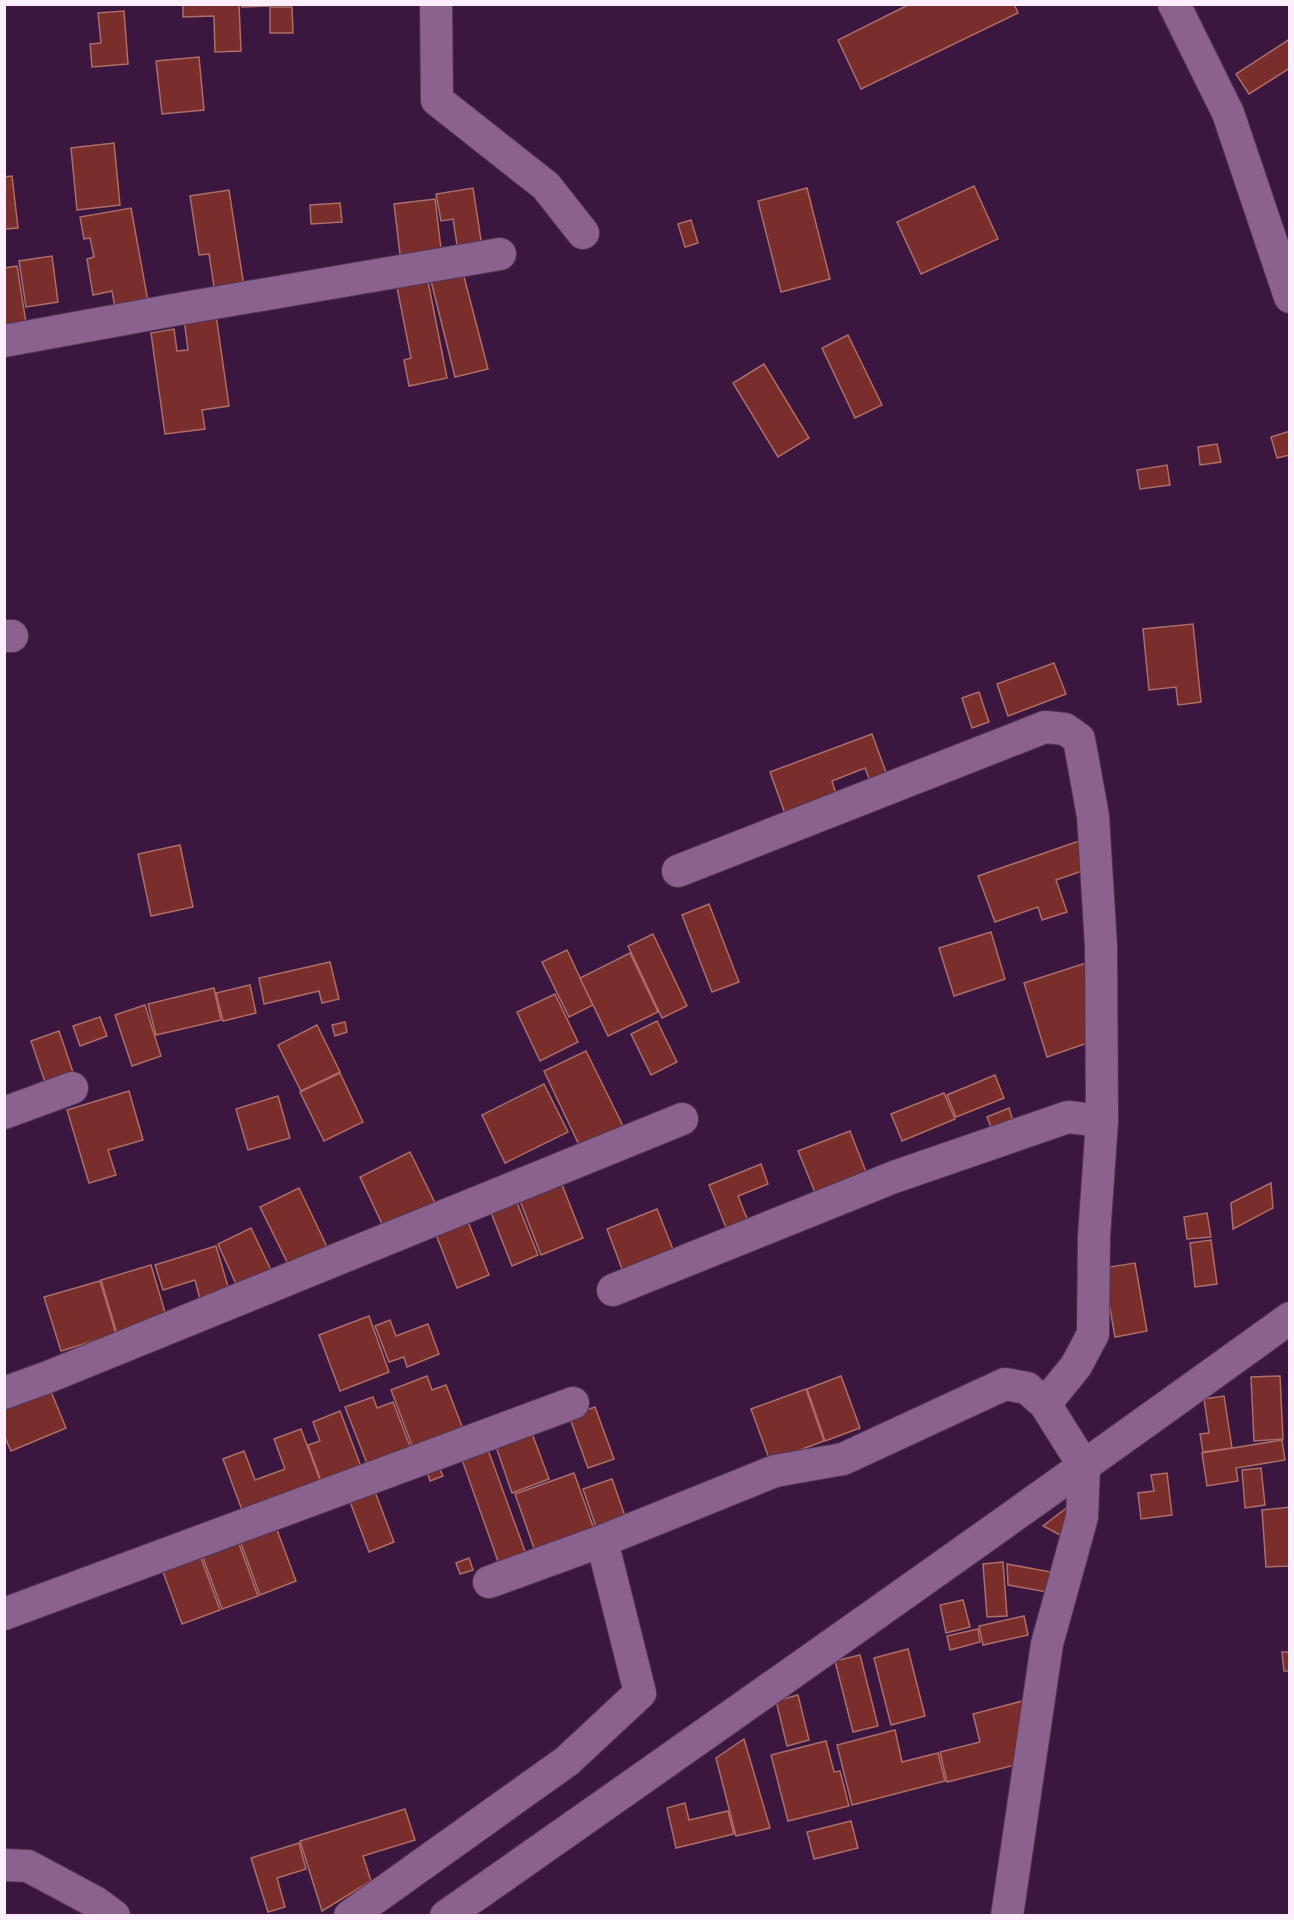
<svg xmlns="http://www.w3.org/2000/svg" width="1294" height="1920" font-family="Inter,sans-serif">
<style>
.building{fill:#7a2e2c;stroke:#ad6d68;stroke-width:1.5}
.lines{fill:none;stroke-linecap:round;stroke-linejoin:round}
.street-casing{stroke:#513455;stroke-width:34}
.street{stroke:#8b628e;stroke-width:32}
</style>
<rect width="100%" height="100%" fill="#3b173f"/>
<g class="building">
<polygon points="183,4 239,4 241,51 215,52 214,16 183,17"/>
<polygon points="241,4 270,4 270,6 242,7"/>
<polygon points="910,4 1014,4 1018,13 861,89 838,40"/>
<polygon points="270,7 292,7 293,33 270,33"/>
<polygon points="124,11 128,64 92,67 90,44 101,43 98,13"/>
<polygon points="1290,39 1290,68 1249,94 1236,74"/>
<polygon points="199,57 204,110 162,114 156,61"/>
<polygon points="114,143 120,205 77,210 71,148"/>
<polygon points="12,176 18,228 4,229 4,177"/>
<polygon points="974,186 998,239 921,274 897,222"/>
<polygon points="473,188 482,247 458,251 453,219 441,221 436,194"/>
<polygon points="807,188 830,279 781,292 758,201"/>
<polygon points="229,190 244,287 215,293 209,254 199,255 190,196"/>
<polygon points="435,199 442,257 401,262 394,204"/>
<polygon points="340,203 342,222 311,224 310,205"/>
<polygon points="131,208 149,307 116,313 112,291 93,295 87,259 94,257 90,238 84,239 80,217"/>
<polygon points="691,220 698,243 685,247 678,224"/>
<polygon points="52,256 58,302 26,307 19,261"/>
<polygon points="17,266 27,329 4,333 4,268"/>
<polygon points="463,273 488,369 455,377 431,281"/>
<polygon points="427,276 447,378 409,386 404,360 411,358 396,282"/>
<polygon points="216,315 229,406 202,410 205,429 165,434 151,333 174,329 177,351 188,350 184,319"/>
<polygon points="848,335 882,405 855,418 822,348"/>
<polygon points="764,364 809,438 778,457 733,383"/>
<polygon points="1290,431 1290,455 1277,458 1271,437"/>
<polygon points="1217,444 1221,462 1200,465 1198,447"/>
<polygon points="1167,465 1170,485 1140,489 1137,470"/>
<polygon points="1193,624 1201,702 1178,705 1176,687 1149,690 1143,629"/>
<polygon points="1054,663 1066,694 1008,716 997,684"/>
<polygon points="979,692 989,722 972,728 962,698"/>
<polygon points="872,734 887,775 870,781 865,768 832,781 838,800 787,819 770,772"/>
<polygon points="1079,841 1085,870 1056,880 1067,912 1042,920 1038,907 995,922 978,876"/>
<polygon points="180,845 193,907 151,916 138,854"/>
<polygon points="709,904 739,982 712,992 682,915"/>
<polygon points="991,932 1005,979 954,996 939,948"/>
<polygon points="653,934 687,1006 662,1018 628,946"/>
<polygon points="567,950 593,1005 569,1017 542,962"/>
<polygon points="630,953 658,1012 608,1036 580,978"/>
<polygon points="1095,960 1096,1040 1047,1057 1024,983"/>
<polygon points="330,962 339,999 322,1003 319,991 264,1004 259,978"/>
<polygon points="250,985 256,1013 223,1021 216,993"/>
<polygon points="214,988 221,1020 156,1035 148,1004"/>
<polygon points="555,994 578,1042 540,1061 517,1012"/>
<polygon points="145,1005 161,1056 132,1066 115,1015"/>
<polygon points="100,1017 107,1036 80,1046 73,1026"/>
<polygon points="657,1021 677,1062 651,1075 631,1034"/>
<polygon points="345,1022 347,1032 335,1036 332,1025"/>
<polygon points="317,1025 340,1072 301,1091 278,1045"/>
<polygon points="59,1031 75,1078 47,1088 31,1041"/>
<polygon points="586,1051 624,1128 581,1149 544,1071"/>
<polygon points="340,1073 363,1122 324,1141 300,1092"/>
<polygon points="995,1075 1004,1098 956,1117 947,1095"/>
<polygon points="544,1084 568,1132 505,1163 482,1115"/>
<polygon points="129,1091 143,1140 108,1150 116,1175 89,1183 67,1110"/>
<polygon points="944,1093 955,1119 902,1141 891,1114"/>
<polygon points="278,1096 290,1138 248,1150 236,1109"/>
<polygon points="1009,1108 1014,1124 993,1132 987,1117"/>
<polygon points="850,1131 870,1182 819,1202 798,1151"/>
<polygon points="410,1152 436,1205 385,1230 360,1177"/>
<polygon points="761,1164 768,1184 738,1196 750,1226 729,1235 709,1185"/>
<polygon points="559,1177 583,1238 541,1255 517,1193"/>
<polygon points="1271,1183 1273,1208 1233,1229 1231,1203"/>
<polygon points="299,1188 329,1251 291,1270 260,1207"/>
<polygon points="514,1195 538,1255 512,1266 488,1205"/>
<polygon points="657,1209 676,1257 625,1277 607,1229"/>
<polygon points="1207,1213 1211,1237 1187,1239 1184,1217"/>
<polygon points="465,1214 489,1275 457,1288 433,1227"/>
<polygon points="251,1228 271,1270 237,1286 218,1244"/>
<polygon points="1211,1240 1217,1284 1195,1287 1190,1243"/>
<polygon points="216,1246 229,1290 200,1299 195,1280 163,1290 155,1265"/>
<polygon points="1135,1263 1147,1331 1115,1337 1103,1268"/>
<polygon points="151,1265 167,1319 117,1334 101,1280"/>
<polygon points="100,1281 116,1334 61,1351 44,1297"/>
<polygon points="369,1316 389,1372 340,1391 319,1335"/>
<polygon points="390,1320 396,1336 428,1324 439,1354 407,1367 404,1357 389,1362 375,1326"/>
<polygon points="427,1376 432,1390 446,1385 465,1434 415,1453 391,1390"/>
<polygon points="841,1376 860,1428 825,1441 807,1389"/>
<polygon points="1280,1376 1283,1439 1254,1441 1251,1377"/>
<polygon points="48,1384 66,1428 11,1451 4,1435 4,1401"/>
<polygon points="806,1389 824,1441 770,1461 751,1409"/>
<polygon points="1224,1396 1232,1448 1203,1452 1200,1434 1209,1433 1204,1399"/>
<polygon points="373,1397 377,1408 393,1402 413,1454 370,1471 345,1407"/>
<polygon points="595,1407 614,1459 588,1468 569,1416"/>
<polygon points="340,1411 362,1469 322,1484 308,1445 320,1441 313,1422"/>
<polygon points="530,1428 549,1479 512,1493 494,1441"/>
<polygon points="301,1429 323,1488 245,1518 223,1459 244,1451 255,1480 285,1469 274,1439"/>
<polygon points="1282,1440 1285,1460 1236,1468 1238,1481 1207,1486 1202,1453"/>
<polygon points="487,1447 526,1554 499,1564 461,1457"/>
<polygon points="439,1467 443,1476 430,1481 427,1471"/>
<polygon points="1261,1468 1265,1505 1245,1508 1242,1470"/>
<polygon points="574,1473 594,1529 535,1551 515,1494"/>
<polygon points="1167,1473 1172,1515 1141,1519 1138,1493 1154,1491 1151,1475"/>
<polygon points="612,1479 625,1516 596,1527 583,1489"/>
<polygon points="374,1489 394,1542 369,1552 349,1499"/>
<polygon points="1069,1506 1064,1537 1043,1526"/>
<polygon points="1290,1507 1290,1566 1266,1567 1262,1510"/>
<polygon points="276,1527 296,1581 260,1595 240,1541"/>
<polygon points="238,1541 258,1596 222,1609 202,1555"/>
<polygon points="200,1555 220,1610 182,1624 162,1569"/>
<polygon points="469,1558 473,1570 460,1574 456,1563"/>
<polygon points="1003,1562 1007,1616 987,1617 983,1564"/>
<polygon points="1007,1564 1051,1572 1047,1592 1008,1585"/>
<polygon points="963,1600 970,1627 946,1633 940,1605"/>
<polygon points="1024,1616 1028,1635 983,1645 979,1626"/>
<polygon points="978,1629 980,1642 950,1650 947,1636"/>
<polygon points="908,1649 925,1716 891,1725 874,1658"/>
<polygon points="1282,1652 1290,1652 1290,1671 1284,1671"/>
<polygon points="860,1655 878,1726 853,1732 835,1661"/>
<polygon points="798,1695 809,1740 787,1746 776,1701"/>
<polygon points="1026,1700 1019,1764 947,1782 940,1752 980,1742 973,1714"/>
<polygon points="895,1730 902,1762 938,1753 945,1781 852,1805 837,1745"/>
<polygon points="744,1739 770,1828 736,1836 716,1758"/>
<polygon points="826,1741 834,1772 840,1771 849,1806 788,1821 771,1755"/>
<polygon points="685,1803 689,1820 728,1811 734,1834 676,1848 667,1808"/>
<polygon points="405,1809 415,1840 363,1856 371,1881 322,1911 300,1841"/>
<polygon points="851,1821 858,1848 814,1859 807,1832"/>
<polygon points="299,1843 306,1869 277,1878 285,1907 268,1912 251,1858"/>
</g>
<g class="lines">
<defs>
<g id="street">
<polyline points="436,4 437,100 546,186 583,233"/>
<polyline points="1174,4 1228,113 1290,297"/>
<polyline points="4,341 179,309 500,254"/>
<polyline points="4,636 12,636"/>
<polyline points="678,871 1045,727 1065,729 1079,739 1093,816 1101,946 1102,1121 1094,1236 1093,1334 1076,1366 1045,1404"/>
<polyline points="4,1113 72,1088"/>
<polyline points="613,1290 894,1177 1068,1117 1102,1121"/>
<polyline points="4,1393 48,1377 682,1119"/>
<polyline points="489,1582 602,1541 775,1471 843,1459 1005,1384 1027,1388 1045,1404 1084,1466 1082,1517 1047,1644 1007,1916"/>
<polyline points="4,1614 573,1403"/>
<polyline points="4,1865 28,1866 95,1902 114,1916"/>
<polyline points="350,1916 567,1761 640,1693 602,1541"/>
<path d="M446,1916C729,1718 1010,1520 1290,1318"/>
</g>
</defs>
<use href="#street" class="street-casing"/>
<use href="#street" class="street"/>
</g>
<rect width="1294" height="1920" fill="none" stroke="#fdeefd" stroke-width="12"/>
</svg>
